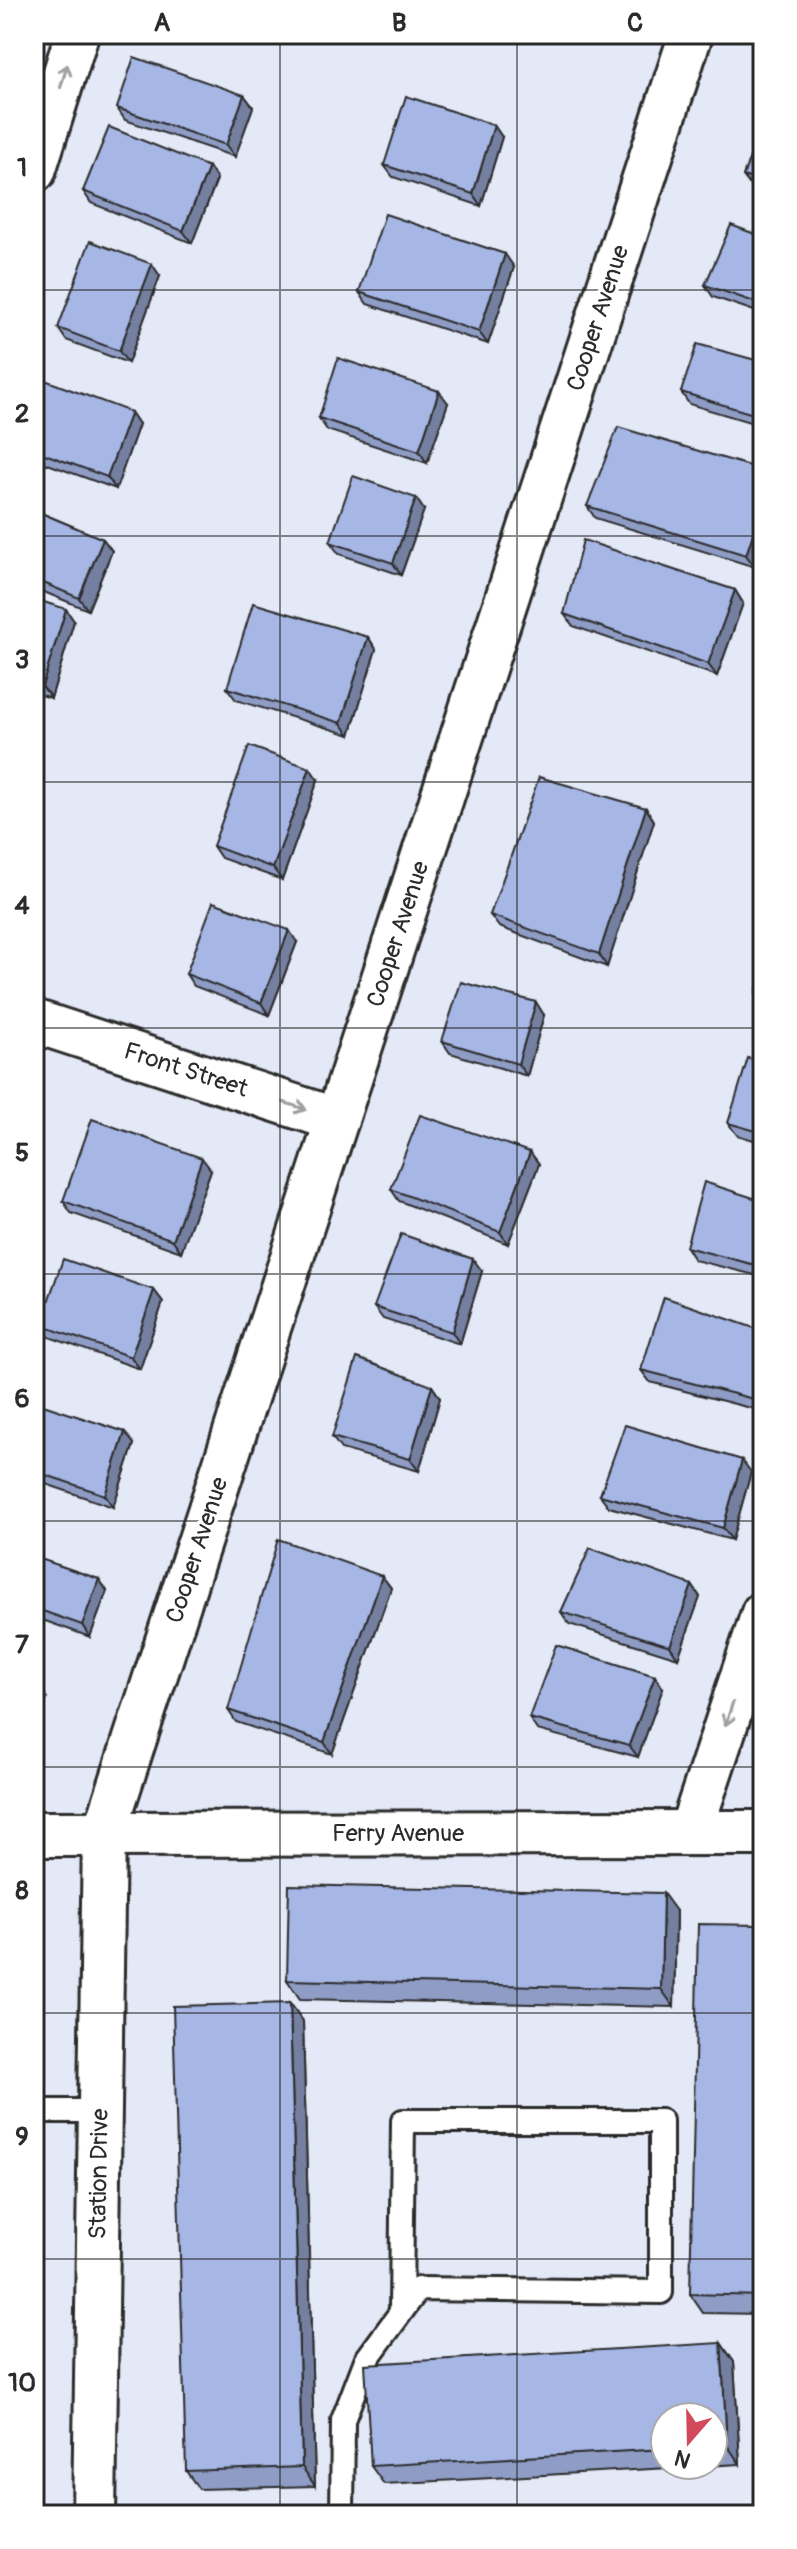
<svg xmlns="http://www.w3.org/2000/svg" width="797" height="2549" font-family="Pangolin,sans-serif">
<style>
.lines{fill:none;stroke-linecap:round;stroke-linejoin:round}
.lane-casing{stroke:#2b2b2b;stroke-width:28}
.street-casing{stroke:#2b2b2b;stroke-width:48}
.secondary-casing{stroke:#2b2b2b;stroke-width:50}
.lane{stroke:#fff;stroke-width:22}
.street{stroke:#fff;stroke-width:42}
.secondary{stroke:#fff;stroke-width:44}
.wall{fill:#8f9dc6;stroke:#2b2b2b;stroke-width:2;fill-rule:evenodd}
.shaded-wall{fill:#7480a1;stroke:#2b2b2b;stroke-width:2}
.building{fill:#a6b7e6;stroke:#2b2b2b;stroke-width:2}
.oneway{stroke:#a0a0a0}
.grid{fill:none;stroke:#2b2b2b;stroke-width:2;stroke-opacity:0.55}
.labels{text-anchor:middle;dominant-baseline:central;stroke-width:7;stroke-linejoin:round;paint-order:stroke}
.street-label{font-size:24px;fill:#2b2b2b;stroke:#fff}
.neatline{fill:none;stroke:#2b2b2b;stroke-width:3}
.grid-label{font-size:26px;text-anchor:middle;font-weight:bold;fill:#2b2b2b}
</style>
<rect width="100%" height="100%" fill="#e4e9f8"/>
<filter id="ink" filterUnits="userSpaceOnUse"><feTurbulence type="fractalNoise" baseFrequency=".0125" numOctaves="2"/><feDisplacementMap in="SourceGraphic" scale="16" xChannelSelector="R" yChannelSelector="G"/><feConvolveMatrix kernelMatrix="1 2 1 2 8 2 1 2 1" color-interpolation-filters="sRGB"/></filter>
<g filter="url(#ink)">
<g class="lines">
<defs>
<g id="lane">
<polyline points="34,2111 100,2111"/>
<polyline points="342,2515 343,2420 366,2360 418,2289 661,2292 661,2121 403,2121 401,2311"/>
</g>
<g id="street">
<polyline points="34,171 77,34"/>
<polyline points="34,1021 337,1120"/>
<polyline points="690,1833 763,1613"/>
<polyline points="94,2515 104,1834 691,34"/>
</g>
<polyline id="secondary" points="34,1834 763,1833"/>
</defs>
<use href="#lane" class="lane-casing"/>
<use href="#street" class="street-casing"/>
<use href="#secondary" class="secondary-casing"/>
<use href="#lane" class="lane"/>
<use href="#street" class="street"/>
<use href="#secondary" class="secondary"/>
</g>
<g class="wall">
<polygon points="244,95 253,107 235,157 125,120 117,108"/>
<polygon points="763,122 763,191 752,188 743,176"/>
<polygon points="502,137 481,206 393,177 384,165"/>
<polygon points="209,167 217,179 192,243 91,203 83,191"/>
<polygon points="763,237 763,314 713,297 705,285"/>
<polygon points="514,267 488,344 367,304 359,292"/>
<polygon points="160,276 128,363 66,340 58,328"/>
<polygon points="763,362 763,426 689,404 681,392"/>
<polygon points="34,376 139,424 116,489 34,459"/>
<polygon points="448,403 427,463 327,430 319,418"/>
<polygon points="763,470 755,567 595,518 587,506"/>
<polygon points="34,510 103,539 112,551 88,610 34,588"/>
<polygon points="424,510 401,575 339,554 330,542"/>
<polygon points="735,590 743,603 717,676 573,626 564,614"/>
<polygon points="34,599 74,621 51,698 34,693"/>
<polygon points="368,637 376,649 350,735 236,700 227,688"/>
<polygon points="318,780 282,880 221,858 213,846"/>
<polygon points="646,808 654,821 607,967 499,927 490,915"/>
<polygon points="297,942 269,1015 194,986 186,974"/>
<polygon points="763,968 763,1004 756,993"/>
<polygon points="544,1015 527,1076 450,1053 442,1041"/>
<polygon points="763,1063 763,1143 737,1135 728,1123"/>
<polygon points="530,1152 539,1164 508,1244 399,1201 391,1189"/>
<polygon points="211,1170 181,1252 71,1213 63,1201"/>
<polygon points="763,1201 763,1277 694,1260 686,1247"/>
<polygon points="482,1271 460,1344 383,1319 374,1307"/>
<polygon points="154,1290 163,1302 140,1369 49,1337 40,1325"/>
<polygon points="763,1331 762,1411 650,1382 641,1370"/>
<polygon points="432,1386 440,1398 419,1471 341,1449 332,1437"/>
<polygon points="34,1402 134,1444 113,1507 34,1480"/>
<polygon points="751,1472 732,1540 609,1507 600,1495"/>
<polygon points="34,1557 99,1579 107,1591 90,1637 34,1617"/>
<polygon points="382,1576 391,1588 332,1754 236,1722 228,1710"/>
<polygon points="692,1585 700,1597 678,1658 569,1624 561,1612"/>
<polygon points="663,1688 638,1757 537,1730 529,1718"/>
<polygon points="676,1911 674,2007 300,1999 287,1980"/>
<polygon points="763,1925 763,2314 703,2313 690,2294"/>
<polygon points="290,2003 303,2021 315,2486 199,2489 186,2471"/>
<path d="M721,2343L734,2362L740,2464L384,2484L371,2466ZM665,2417H713V2465H665Z"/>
</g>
<g class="shaded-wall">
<polygon points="244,95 253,107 235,157 226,145"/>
<polygon points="494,125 502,137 481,206 473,194"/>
<polygon points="209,167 217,179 192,243 183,231"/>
<polygon points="505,254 514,267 488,344 479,332"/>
<polygon points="152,264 160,276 128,363 119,351"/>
<polygon points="439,391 448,403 427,463 419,451"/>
<polygon points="131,412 139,424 116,489 107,477"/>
<polygon points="416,498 424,510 401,575 393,563"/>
<polygon points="763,503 763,541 755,567 746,555"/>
<polygon points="103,539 112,551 88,610 79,598"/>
<polygon points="735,590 743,603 717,676 708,664"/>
<polygon points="66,609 74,621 51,698 42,686"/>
<polygon points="368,637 376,649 350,735 341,723"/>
<polygon points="34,716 41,726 34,748"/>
<polygon points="310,768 318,780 282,880 273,868"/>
<polygon points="646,808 654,821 607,967 599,954"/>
<polygon points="289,930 297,942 269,1015 261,1003"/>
<polygon points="536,1002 544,1015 527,1076 518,1064"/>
<polygon points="530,1152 539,1164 508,1244 500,1232"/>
<polygon points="202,1158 211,1170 181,1252 173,1240"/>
<polygon points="473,1259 482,1271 460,1344 452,1332"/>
<polygon points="154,1290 163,1302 140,1369 131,1357"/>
<polygon points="763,1373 763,1410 762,1411 754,1399"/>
<polygon points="432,1386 440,1398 419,1471 410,1459"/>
<polygon points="125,1432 134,1444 113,1507 105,1495"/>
<polygon points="742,1460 751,1472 732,1540 723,1528"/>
<polygon points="382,1576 391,1588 332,1754 324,1742"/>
<polygon points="99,1579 107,1591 90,1637 82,1625"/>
<polygon points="692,1585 700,1597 678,1658 670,1646"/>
<polygon points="655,1676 663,1688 638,1757 629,1745"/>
<polygon points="39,1686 47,1698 34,1742 34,1702"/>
<polygon points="663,1893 676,1911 674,2007 661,1989"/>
<polygon points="290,2003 303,2021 315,2486 302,2467"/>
<polygon points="721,2343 734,2362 740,2464 727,2445"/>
</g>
<g class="building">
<polygon points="134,57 244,95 226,145 117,108"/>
<polygon points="406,96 494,125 473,194 384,165"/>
<polygon points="763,122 763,182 743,176"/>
<polygon points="109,127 209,167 183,231 83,191"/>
<polygon points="385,214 505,254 479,332 359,292"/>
<polygon points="731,225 763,237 763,305 705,285"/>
<polygon points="90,241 152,264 119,351 58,328"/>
<polygon points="697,344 763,362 763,417 681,392"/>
<polygon points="338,358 439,391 419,451 319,418"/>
<polygon points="34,376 131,412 107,477 34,450"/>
<polygon points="618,427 763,470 763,503 746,555 587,506"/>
<polygon points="353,476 416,498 393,563 330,542"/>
<polygon points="34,510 103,539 79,598 34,579"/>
<polygon points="583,540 735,590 708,664 564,614"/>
<polygon points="34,599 66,609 42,686 34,684"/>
<polygon points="253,603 368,637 341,723 227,688"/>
<polygon points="249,746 310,768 273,868 213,846"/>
<polygon points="539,777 646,808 599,954 490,915"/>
<polygon points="213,902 289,930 261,1003 186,974"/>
<polygon points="763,968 763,996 756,993"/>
<polygon points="461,982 536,1002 518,1064 442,1041"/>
<polygon points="748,1058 763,1063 763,1133 728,1123"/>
<polygon points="420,1115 530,1152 500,1232 391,1189"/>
<polygon points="92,1119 202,1158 173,1240 63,1201"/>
<polygon points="704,1182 763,1201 763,1267 686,1247"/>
<polygon points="401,1234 473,1259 452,1332 374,1307"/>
<polygon points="63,1259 154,1290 131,1357 40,1325"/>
<polygon points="664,1297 763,1331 763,1373 754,1399 641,1370"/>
<polygon points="357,1358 432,1386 410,1459 332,1437"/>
<polygon points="34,1402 125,1432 105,1495 34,1471"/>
<polygon points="625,1425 742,1460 723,1528 600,1495"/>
<polygon points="278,1539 382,1576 324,1742 228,1710"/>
<polygon points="590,1548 692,1585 670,1646 561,1612"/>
<polygon points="34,1557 99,1579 82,1625 34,1608"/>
<polygon points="556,1645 655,1676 629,1745 529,1718"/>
<polygon points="34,1685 39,1686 34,1702"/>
<polygon points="289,1885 663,1893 661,1989 287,1980"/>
<polygon points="698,1924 763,1925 763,2296 690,2294"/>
<polygon points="290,2003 302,2467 186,2471 173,2006"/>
<polygon points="721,2343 727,2445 713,2446 713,2417 665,2417 665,2449 371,2466 365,2364"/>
</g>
<defs><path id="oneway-shaft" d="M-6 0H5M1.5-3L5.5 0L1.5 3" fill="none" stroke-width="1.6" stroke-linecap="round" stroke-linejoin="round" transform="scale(2)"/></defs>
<g class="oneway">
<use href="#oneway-shaft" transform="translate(64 76) rotate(-73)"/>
<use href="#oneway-shaft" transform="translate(295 1106) rotate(18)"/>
<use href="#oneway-shaft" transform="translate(729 1714) rotate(108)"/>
</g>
</g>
<path class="grid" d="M280,34V2515M517,34V2515M34,290H763M34,536H763M34,782H763M34,1028H763M34,1274H763M34,1521H763M34,1767H763M34,2013H763M34,2259H763"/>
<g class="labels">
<g class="street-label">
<text transform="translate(598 318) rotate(-72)">Cooper Avenue</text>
<text transform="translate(398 934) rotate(-72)">Cooper Avenue</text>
<text transform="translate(186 1070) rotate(18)">Front Street</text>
<text transform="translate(197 1550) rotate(-72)">Cooper Avenue</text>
<text x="398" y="1833">Ferry Avenue</text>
<text transform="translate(99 2174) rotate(-89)">Station Drive</text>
</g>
</g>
<rect width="797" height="2549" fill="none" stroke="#fff" stroke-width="88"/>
<g transform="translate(689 2441) rotate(200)"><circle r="38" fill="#ffffff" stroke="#aaaaaa" stroke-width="2"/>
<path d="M0-6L14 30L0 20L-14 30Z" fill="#d1495b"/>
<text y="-12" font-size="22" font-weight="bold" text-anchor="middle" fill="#2b2b2b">N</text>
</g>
<rect x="44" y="44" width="709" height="2461" class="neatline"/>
<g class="grid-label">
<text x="162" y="31">A</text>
<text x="399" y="31">B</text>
<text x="635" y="31">C</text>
<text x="22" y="176">1</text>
<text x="22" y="422">2</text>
<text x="22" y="668">3</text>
<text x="22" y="914">4</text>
<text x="22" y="1161">5</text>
<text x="22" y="1407">6</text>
<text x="22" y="1653">7</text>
<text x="22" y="1899">8</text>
<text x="22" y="2145">9</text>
<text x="22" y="2391">10</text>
</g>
</svg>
